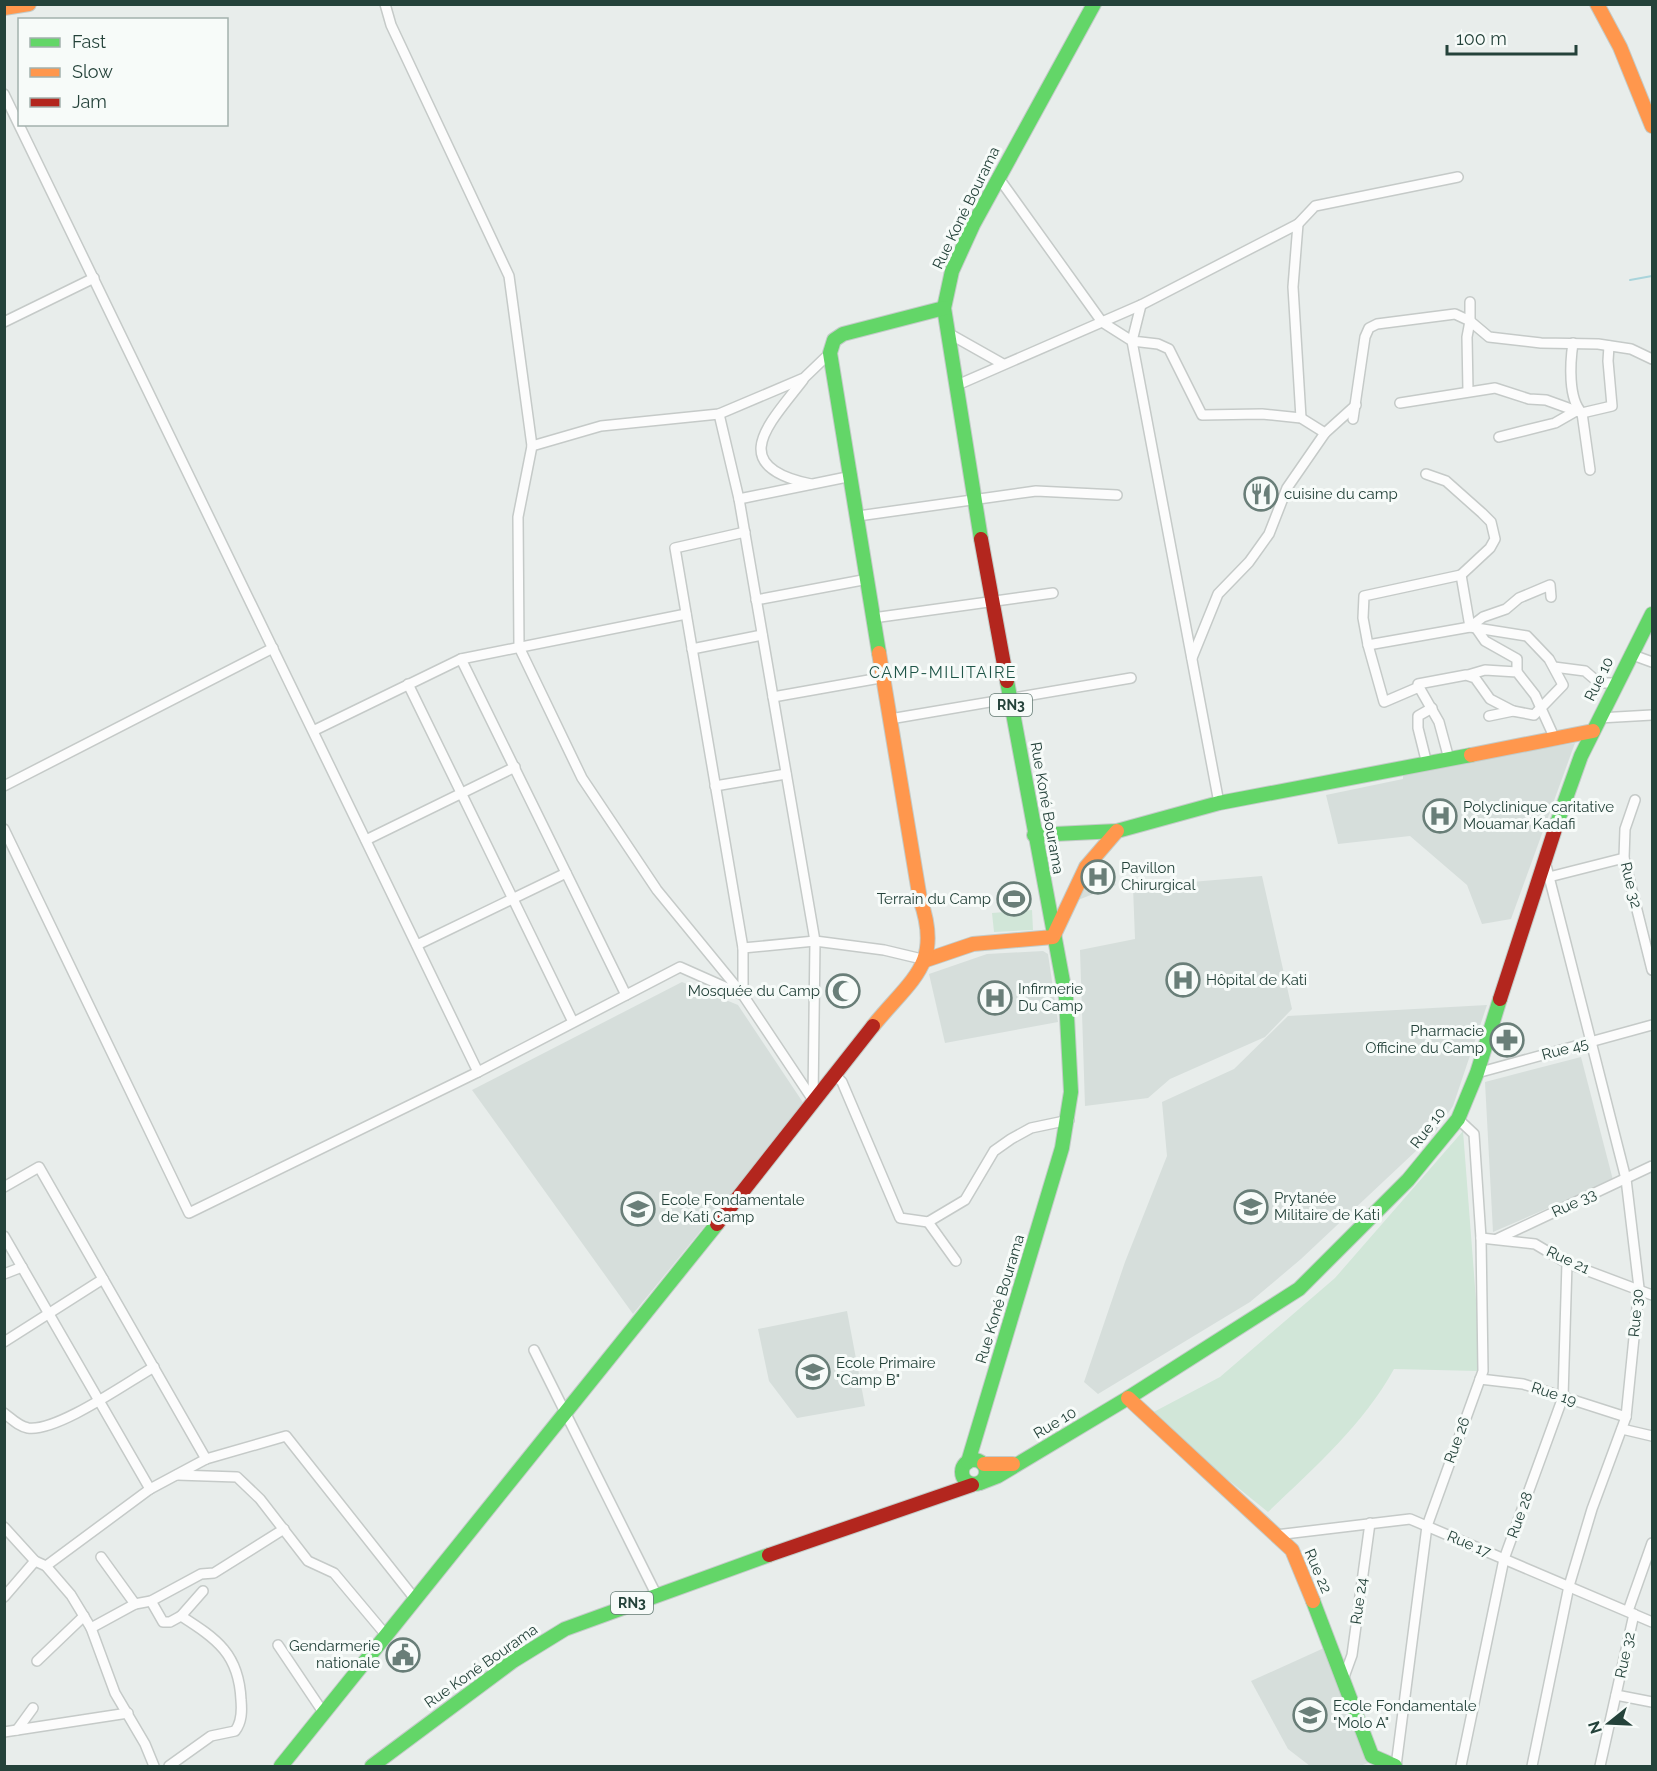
<svg xmlns="http://www.w3.org/2000/svg" width="1657" height="1771" font-family="Raleway,sans-serif">
<style>
.built{fill:#d6dedb}
.green{fill:#d1e6d8}
.lines{fill:none;stroke-linecap:round;stroke-linejoin:round}
.stream{stroke:#a9d4db;stroke-width:2}
.street-casing{stroke:#c5cac8;stroke-width:12}
.fast-casing{stroke:#c3cbc8;stroke-width:16}
.slow-casing{stroke:#c3cbc8;stroke-width:16}
.jam-casing{stroke:#c3cbc8;stroke-width:16}
.street{stroke:#fcfcfc;stroke-width:9}
.fast{stroke:#63d668;stroke-width:14}
.slow{stroke:#ff974d;stroke-width:14}
.jam{stroke:#b3261e;stroke-width:14}
.labels{text-anchor:middle;dominant-baseline:central;stroke-width:6;stroke-linejoin:round;paint-order:stroke}
.shield{fill:#f7fbf9;stroke:#637a73;stroke-width:1.5}
.shield-label{font-size:14px;font-weight:bold;fill:#24423a}
.street-label{font-size:15px;fill:#24423a;stroke:#f7fbf9}
.poi-label{font-size:15px;fill:#24423a;stroke:#f7fbf9;text-anchor:start}
.neighbourhood-label{font-size:16px;letter-spacing:1.5px;fill:#1f5548;stroke:#f7fbf9}
</style>
<rect width="100%" height="100%" fill="#e8edeb"/>
<g class="built">
<polygon points="1575,743 1511,919 1482,924 1467,885 1410,836 1338,844 1326,795 1403,779 1403,772"/>
<polygon points="1098,863 1116,885 1078,900 1091,869"/>
<polygon points="1262,876 1292,1009 1265,1037 1170,1079 1148,1098 1085,1106 1080,950 1135,939 1133,887"/>
<polygon points="1043,951 1048,954 1058,1022 945,1043 929,974 987,954"/>
<polygon points="682,982 738,1005 804,1104 633,1314 472,1090"/>
<polygon points="1487,1005 1453,1106 1434,1134 1301,1259 1250,1302 1098,1394 1084,1382 1125,1262 1167,1156 1162,1102 1234,1069 1288,1016"/>
<polygon points="1581,1057 1613,1180 1493,1232 1485,1082"/>
<polygon points="847,1311 865,1406 797,1418 769,1381 758,1329"/>
<polygon points="1324,1648 1371,1762 1360,1766 1310,1766 1288,1749 1251,1681"/>
</g>
<g class="green">
<polygon points="1030,890 1031,906 998,907 997,892"/>
<polygon points="1032,910 1033,930 994,932 992,913"/>
<path d="M1463,1131L1477,1313V1371L1394,1369C1363,1425 1314,1468 1268,1512L1148,1415L1220,1377L1335,1278Z"/>
</g>
<g class="lines">
<polyline class="stream" points="1630,280 1652,276"/>
<defs>
<g id="street">
<polyline points="385,4 391,25 509,276 532,446"/>
<polyline points="4,94 478,1072"/>
<polyline points="998,177 1102,322 1132,341 1219,803"/>
<polyline points="1298,224 1293,287 1301,418"/>
<polyline points="1141,305 1132,341 1158,344 1169,349 1202,415 1262,414 1301,418 1325,433"/>
<polyline points="1470,321 1489,337 1541,343 1598,344 1631,349 1652,359"/>
<polyline points="4,322 94,278"/>
<polyline points="948,333 1003,364"/>
<path d="M1573,343C1570,363 1568,399 1582,413L1590,470"/>
<path d="M803,380C769,424 725,466 811,484"/>
<polyline points="955,386 1141,305 1298,224 1315,206 1458,177"/>
<polyline points="1468,391 1467,337 1470,321"/>
<polyline points="1400,403 1495,388 1529,399 1546,400 1582,413 1612,406 1608,361 1609,346"/>
<polyline points="719,414 739,499 815,941 813,1100"/>
<polyline points="1353,419 1365,337 1369,328 1377,324 1455,314 1470,321 1470,302"/>
<polyline points="1499,437 1555,423 1576,411"/>
<polyline points="1426,474 1446,481 1482,513 1491,522 1495,539 1490,548 1461,575 1364,596 1363,618 1368,645 1384,702 1419,687 1439,722 1449,759"/>
<polyline points="739,499 852,476"/>
<polyline points="858,516 1036,491 1117,495"/>
<polyline points="1461,575 1470,627 1483,617 1506,609 1519,598 1550,585 1551,597"/>
<polyline points="756,600 868,579"/>
<polyline points="873,618 1053,593"/>
<polyline points="1476,628 1485,641 1517,659 1517,672"/>
<polyline points="1368,645 1470,627 1527,636 1549,659 1563,685 1534,715 1513,711 1489,716"/>
<polyline points="692,649 762,635"/>
<polyline points="1630,654 1652,662"/>
<polyline points="1192,658 1218,594 1249,562 1269,534 1287,488 1325,433 1356,405"/>
<polyline points="461,659 626,995"/>
<polyline points="1554,667 1585,671 1599,683 1616,683"/>
<polyline points="1468,675 1485,670 1517,672 1535,695 1555,739"/>
<polyline points="408,684 573,1022"/>
<polyline points="1419,687 1418,684 1466,675 1475,678 1490,699 1513,711"/>
<polyline points="773,697 880,678"/>
<polyline points="1599,718 1652,715"/>
<polyline points="890,719 1131,678"/>
<polyline points="315,730 461,659 686,614"/>
<polyline points="1427,764 1418,728 1418,716 1432,708"/>
<polyline points="4,786 273,648"/>
<polyline points="715,786 786,774"/>
<polyline points="1635,800 1625,829 1624,858 1652,970"/>
<polyline points="4,829 189,1213 478,1072 680,967 743,995 743,948 675,548 745,532"/>
<polyline points="366,840 515,767"/>
<polyline points="1549,877 1624,858"/>
<polyline points="417,945 566,873"/>
<polyline points="743,948 815,941 884,950 926,960"/>
<polyline points="1477,1073 1652,1025"/>
<polyline points="834,1074 842,1082 900,1218 928,1222 965,1200 994,1151 1011,1139 1031,1128 1069,1120"/>
<polyline points="813,1100 743,995 657,890 582,778 519,647 518,517 532,446 601,426 719,414 804,378 830,353"/>
<polyline points="4,1187 39,1167 206,1459"/>
<polyline points="928,1222 956,1261"/>
<polyline points="4,1236 150,1489"/>
<polyline points="1481,1238 1535,1244 1567,1263 1652,1295"/>
<polyline points="1497,1239 1652,1166"/>
<polyline points="4,1274 22,1267"/>
<polyline points="4,1342 103,1279"/>
<polyline points="534,1350 656,1594"/>
<polyline points="1480,1379 1523,1384 1626,1417"/>
<path d="M4,1413C12,1419 18,1426 28,1428C57,1432 126,1383 154,1367"/>
<polyline points="1622,1429 1652,1436"/>
<polyline points="177,1475 237,1477 260,1499 308,1561 334,1573 386,1635"/>
<polyline points="4,1527 35,1561 46,1566 71,1595 91,1628 115,1693 145,1744 154,1766"/>
<polyline points="1276,1535 1410,1519 1652,1622"/>
<polyline points="101,1557 135,1604"/>
<polyline points="46,1566 150,1489 206,1459 286,1436 415,1599"/>
<polyline points="4,1597 35,1561"/>
<path d="M151,1601L163,1622H170L181,1616C217,1639 239,1654 241,1700C242,1711 242,1722 235,1731L211,1736L169,1766"/>
<polyline points="1628,1611 1652,1543"/>
<polyline points="181,1616 203,1591"/>
<polyline points="91,1628 135,1604 151,1601 201,1574 214,1573 284,1529"/>
<polyline points="278,1645 323,1712"/>
<polyline points="37,1661 84,1616"/>
<polyline points="1344,1677 1352,1655 1370,1523"/>
<polyline points="1616,1695 1652,1702"/>
<polyline points="17,1730 33,1708"/>
<polyline points="4,1732 128,1713"/>
<polyline points="1396,1766 1427,1526 1483,1371 1481,1238 1474,1134 1458,1119"/>
<polyline points="1461,1766 1504,1559 1563,1397 1567,1263"/>
<polyline points="1532,1766 1569,1586 1592,1509 1626,1417 1639,1288 1626,1179 1545,861"/>
<polyline points="1600,1766 1634,1614"/>
</g>
<g id="fast">
<polyline points="981,539 944,308 952,271 973,225 1094,4"/>
<polyline points="879,653 830,353 834,340 843,334 944,308"/>
<polyline points="1556,826 1581,756 1652,614"/>
<polyline points="1034,835 1117,831 1219,803 1471,755"/>
<circle cx="974" cy="1472" r="12"/>
<polyline points="968,1462 1062,1148 1071,1092 1066,998 1007,681"/>
<polyline points="980,1483 998,1476 1128,1398 1299,1289 1408,1180 1458,1119 1477,1073 1500,999"/>
<polyline points="1313,1601 1372,1756 1395,1766"/>
<polyline points="281,1766 717,1224"/>
<polyline points="372,1766 513,1661 565,1629 769,1555"/>
</g>
<g id="slow">
<polyline points="1597,4 1620,47 1652,126"/>
<polyline points="4,8 29,4"/>
<polyline points="1471,755 1593,731"/>
<polyline points="926,960 973,944 1053,937 1086,867 1117,831"/>
<path d="M873,1026C912,978 943,964 920,899L879,653"/>
<polyline points="1128,1398 1292,1550 1313,1601"/>
<polyline points="984,1464 1013,1464"/>
</g>
<g id="jam">
<polyline points="981,539 1007,681"/>
<polyline points="1500,999 1556,826"/>
<polyline points="717,1224 873,1026"/>
<polyline points="769,1555 972,1485"/>
</g>
</defs>
<use href="#street" class="street-casing"/>
<use href="#fast" class="fast-casing"/>
<use href="#slow" class="slow-casing"/>
<use href="#jam" class="jam-casing"/>
<use href="#street" class="street"/>
<use href="#fast" class="fast"/>
<use href="#slow" class="slow"/>
<use href="#jam" class="jam"/>
</g>
<defs>
<symbol id="restaurant-ring" viewBox="-11 -11 22 22"><circle r="9.5" fill="#f7fbf9" stroke="#697e78" stroke-width="1.5"/><path d="M-5-6h1v4h1v-4h1v4h1v-4h1v5L-1.5 .5V6h-2V.5L-5-1ZM5-6V6H3V1.5H1.5Q1.5-4 5-6Z" fill="#697e78"/></symbol>
<symbol id="hospital-ring" viewBox="-11 -11 22 22"><circle r="9.5" fill="#f7fbf9" stroke="#697e78" stroke-width="1.5"/><path d="M-5-5h3v3.5h4V-5h3V5h-3V1.5h-4V5h-3Z" fill="#697e78"/></symbol>
<symbol id="stadium-ring" viewBox="-11 -11 22 22"><circle r="9.5" fill="#f7fbf9" stroke="#697e78" stroke-width="1.5"/><path d="M0-5a6.5 5 0 1 0 0 10a6.5 5 0 1 0 0-10ZM-3.5-1.8h7v3.6h-7Z" fill="#697e78"/></symbol>
<symbol id="mosque-ring" viewBox="-11 -11 22 22"><circle r="9.5" fill="#f7fbf9" stroke="#697e78" stroke-width="1.5"/><path d="M3.5-4.9A6 6 0 1 0 3.5 4.9A5 5 0 1 1 3.5-4.9Z" fill="#697e78"/></symbol>
<symbol id="pharmacy-ring" viewBox="-11 -11 22 22"><circle r="9.5" fill="#f7fbf9" stroke="#697e78" stroke-width="1.5"/><path d="M-2-6h4v4h4v4h-4v4h-4v-4h-4v-4h4Z" fill="#697e78"/></symbol>
<symbol id="school-ring" viewBox="-11 -11 22 22"><circle r="9.5" fill="#f7fbf9" stroke="#697e78" stroke-width="1.5"/><path d="M0-5L7-2L0 1L-7-2ZM-4 1L0 2.5L4 1V4Q0 6-4 4Z" fill="#697e78"/></symbol>
<symbol id="civic-ring" viewBox="-11 -11 22 22"><circle r="9.5" fill="#f7fbf9" stroke="#697e78" stroke-width="1.5"/><path d="M-.6-6.5H3V-4.5H.6V-3L4-1V1h2V6H-6V1h2V-1L-.6-3ZM-1.2 2.5V6h2.4V2.5Z" fill="#697e78"/></symbol>
</defs>
<g fill-rule="evenodd">
<use href="#restaurant-ring" x="1242" y="475" width="38" height="38"/>
<use href="#hospital-ring" x="1421" y="797" width="38" height="38"/>
<use href="#hospital-ring" x="1079" y="858" width="38" height="38"/>
<use href="#stadium-ring" x="995" y="880" width="38" height="38"/>
<use href="#hospital-ring" x="1164" y="961" width="38" height="38"/>
<use href="#mosque-ring" x="824" y="972" width="38" height="38"/>
<use href="#hospital-ring" x="976" y="979" width="38" height="38"/>
<use href="#pharmacy-ring" x="1488" y="1021" width="38" height="38"/>
<use href="#school-ring" x="1232" y="1188" width="38" height="38"/>
<use href="#school-ring" x="619" y="1190" width="38" height="38"/>
<use href="#school-ring" x="794" y="1353" width="38" height="38"/>
<use href="#civic-ring" x="384" y="1636" width="38" height="38"/>
<use href="#school-ring" x="1291" y="1696" width="38" height="38"/>
</g>
<g class="labels">
<g class="shield">
<rect x="990" y="694" width="42" height="22" rx="4.5"/>
<rect x="611" y="1592" width="42" height="22" rx="4.5"/>
</g>
<g class="shield-label">
<text x="1011" y="705">RN3</text>
<text x="632" y="1603">RN3</text>
</g>
<g class="street-label">
<text transform="translate(966 208) rotate(-64)">Rue Koné Bourama</text>
<text transform="translate(1599 679) rotate(-64)">Rue 10</text>
<text transform="translate(1047 808) rotate(80)">Rue Koné Bourama</text>
<text transform="translate(1631 885) rotate(76)">Rue 32</text>
<text transform="translate(1565 1049) rotate(-15)">Rue 45</text>
<text transform="translate(1428 1128) rotate(-52)">Rue 10</text>
<text transform="translate(1574 1203) rotate(-25)">Rue 33</text>
<text transform="translate(1568 1260) rotate(25)">Rue 21</text>
<text transform="translate(1000 1299) rotate(-73)">Rue Koné Bourama</text>
<text transform="translate(1636 1313) rotate(-85)">Rue 30</text>
<text transform="translate(1554 1394) rotate(18)">Rue 19</text>
<text transform="translate(1055 1423) rotate(-31)">Rue 10</text>
<text transform="translate(1457 1440) rotate(-70)">Rue 26</text>
<text transform="translate(1520 1515) rotate(-70)">Rue 28</text>
<text transform="translate(1469 1544) rotate(23)">Rue 17</text>
<text transform="translate(1318 1571) rotate(67)">Rue 22</text>
<text transform="translate(1359 1601) rotate(-82)">Rue 24</text>
<text transform="translate(1625 1655) rotate(-78)">Rue 32</text>
<text transform="translate(481 1666) rotate(-35)">Rue Koné Bourama</text>
</g>
<g class="poi-label">
<text x="1284" y="494">cuisine du camp</text>
<text x="1463" y="807">Polyclinique caritative<tspan x="1463" dy="17">Mouamar Kadafi</tspan></text>
<text x="1121" y="868">Pavillon<tspan x="1121" dy="17">Chirurgical</tspan></text>
<text x="991" y="899" text-anchor="end">Terrain du Camp</text>
<text x="1206" y="980">Hôpital de Kati</text>
<text x="1018" y="989">Infirmerie<tspan x="1018" dy="17">Du Camp</tspan></text>
<text x="820" y="991" text-anchor="end">Mosquée du Camp</text>
<text x="1484" y="1031" text-anchor="end">Pharmacie<tspan x="1484" dy="17">Officine du Camp</tspan></text>
<text x="1274" y="1198">Prytanée<tspan x="1274" dy="17">Militaire de Kati</tspan></text>
<text x="661" y="1200">Ecole Fondamentale<tspan x="661" dy="17">de Kati Camp</tspan></text>
<text x="836" y="1363">Ecole Primaire<tspan x="836" dy="17">"Camp B"</tspan></text>
<text x="380" y="1646" text-anchor="end">Gendarmerie<tspan x="380" dy="17">nationale</tspan></text>
<text x="1333" y="1706">Ecole Fondamentale<tspan x="1333" dy="17">"Molo A"</tspan></text>
</g>
<g class="neighbourhood-label">
<text x="943" y="672">CAMP-MILITAIRE</text>
</g>
</g>
<rect width="1657" height="1771" fill="none" stroke="#24423a" stroke-width="12"/>
<rect x="18" y="18" width="210" height="108" fill="#f7fbf9" stroke="#a3b1ad" stroke-width="1.5"/>
<rect x="30" y="38" width="30" height="9" fill="#63d668" stroke="#a3b1ad" stroke-width="1.5"/>
<text x="72" y="48" font-size="18" fill="#24423a">Fast</text>
<rect x="30" y="68" width="30" height="9" fill="#ff974d" stroke="#a3b1ad" stroke-width="1.5"/>
<text x="72" y="78" font-size="18" fill="#24423a">Slow</text>
<rect x="30" y="98" width="30" height="9" fill="#b3261e" stroke="#a3b1ad" stroke-width="1.5"/>
<text x="72" y="108" font-size="18" fill="#24423a">Jam</text>
<g transform="translate(1609 1723) rotate(252)" stroke="#f7fbf9" stroke-width="4.5" paint-order="stroke">
<path d="M0-4.5L10 22L0 15L-10 22Z" fill="#24423a"/>
<text y="-9" font-size="16" font-weight="bold" text-anchor="middle" fill="#24423a">N</text>
</g>
<path d="M1447 45v9h129v-9" fill="none" stroke="#24423a" stroke-width="3"/>
<text x="1456" y="45" font-size="18" fill="#24423a" stroke="#f7fbf9" stroke-width="4.5" paint-order="stroke">100 m</text>
</svg>
